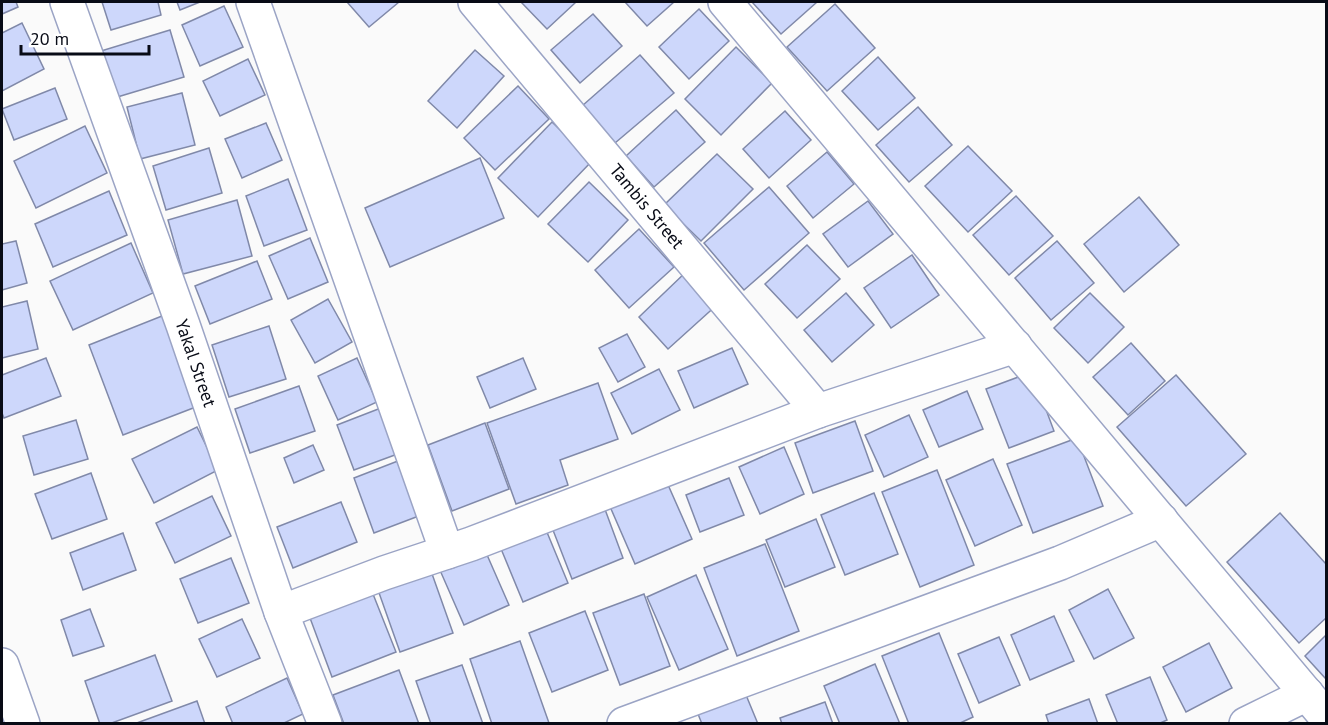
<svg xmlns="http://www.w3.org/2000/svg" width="1328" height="725" font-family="'PT Sans',sans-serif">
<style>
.building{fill:#cdd7fb;stroke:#8089a9;stroke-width:1.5}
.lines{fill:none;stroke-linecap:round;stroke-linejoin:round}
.street-casing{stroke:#9ba4c5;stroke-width:36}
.secondary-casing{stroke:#9ba4c5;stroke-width:36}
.street{stroke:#fff;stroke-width:33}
.secondary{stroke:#fff;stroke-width:33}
.labels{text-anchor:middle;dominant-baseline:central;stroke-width:5;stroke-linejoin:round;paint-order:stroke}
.street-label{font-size:18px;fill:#080b16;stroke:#fff}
</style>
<rect width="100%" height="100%" fill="#fafafa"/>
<g class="building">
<polygon points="2,2 16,2 18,7 2,14"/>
<polygon points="102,2 158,2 161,15 111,30"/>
<polygon points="177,2 200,2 180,10"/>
<polygon points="347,2 399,2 369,27"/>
<polygon points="521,2 576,2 547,29"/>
<polygon points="625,2 674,2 647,26"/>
<polygon points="752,2 817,2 781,34"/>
<polygon points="835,4 875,48 827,91 787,47"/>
<polygon points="224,6 243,47 200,66 182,25"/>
<polygon points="699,9 729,41 689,79 659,47"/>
<polygon points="593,14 622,46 580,83 551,50"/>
<polygon points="22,23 44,69 2,91 2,33"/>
<polygon points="170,30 184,77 114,98 101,51"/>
<polygon points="736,47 772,83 721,135 685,99"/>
<polygon points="475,50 504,76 457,128 428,101"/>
<polygon points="640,55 674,93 615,143 582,106"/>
<polygon points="878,57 915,98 878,130 842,91"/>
<polygon points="248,59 265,95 220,116 203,81"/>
<polygon points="518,86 549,119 495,170 464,138"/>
<polygon points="55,88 67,119 14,140 2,109"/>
<polygon points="182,93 195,145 140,159 127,107"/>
<polygon points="918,107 952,145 909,182 876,145"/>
<polygon points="676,110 705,142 654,187 626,156"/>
<polygon points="785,111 811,140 769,178 743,149"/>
<polygon points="552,122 592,161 538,217 498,178"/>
<polygon points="266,123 282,160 242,178 225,139"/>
<polygon points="85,126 107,173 36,208 14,161"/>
<polygon points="968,146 1012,191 968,232 925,186"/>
<polygon points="209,148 222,193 166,210 153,166"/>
<polygon points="827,152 854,184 813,218 787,186"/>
<polygon points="717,154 753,189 701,241 664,205"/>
<polygon points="480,158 504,218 390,267 365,208"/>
<polygon points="288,179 307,230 264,246 246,196"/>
<polygon points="589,182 628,220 588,262 548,224"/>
<polygon points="769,187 809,233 744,290 704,243"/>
<polygon points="109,191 127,235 53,267 35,224"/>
<polygon points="1016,196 1053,236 1009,275 973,235"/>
<polygon points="1139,197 1179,245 1124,292 1084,244"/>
<polygon points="237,200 252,256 183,274 168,220"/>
<polygon points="868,201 893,234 848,267 823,234"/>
<polygon points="639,229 674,267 629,308 595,270"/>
<polygon points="310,238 328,282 288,299 269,256"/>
<polygon points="16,241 27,283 2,290 2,244"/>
<polygon points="1057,241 1094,283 1051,320 1015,278"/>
<polygon points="131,243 153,293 73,330 50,281"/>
<polygon points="807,245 840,279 797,318 765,284"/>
<polygon points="912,255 939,295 891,328 864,288"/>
<polygon points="257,261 272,299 210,324 195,286"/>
<polygon points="688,270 719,303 668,349 639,317"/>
<polygon points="846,293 874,325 832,362 804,330"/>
<polygon points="1090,293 1124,327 1088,363 1054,328"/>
<polygon points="328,299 352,342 315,363 291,320"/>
<polygon points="27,301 38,349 2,358 2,307"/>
<polygon points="167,314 201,405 123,435 89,345"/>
<polygon points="269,326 286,379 229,397 212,345"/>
<polygon points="627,334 645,367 618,382 599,348"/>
<polygon points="1131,343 1165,381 1128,415 1093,377"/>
<polygon points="732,348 748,384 694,408 678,371"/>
<polygon points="46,358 61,396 4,418 2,413 2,375"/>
<polygon points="357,358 377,402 338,420 318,376"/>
<polygon points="523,358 536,389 490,408 477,377"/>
<polygon points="659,369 680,410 632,434 611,393"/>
<polygon points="1032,372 1054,431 1009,448 986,389"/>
<polygon points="1176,375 1246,454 1186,506 1117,427"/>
<polygon points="598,383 618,439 560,460 568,485 516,504 487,423"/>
<polygon points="299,386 315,431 250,453 235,409"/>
<polygon points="967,391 983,429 939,447 923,410"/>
<polygon points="386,406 403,452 354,470 337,425"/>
<polygon points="909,415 928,457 884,477 865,435"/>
<polygon points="76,420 88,459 34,475 23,436"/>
<polygon points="855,421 873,471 813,493 795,443"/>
<polygon points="485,423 509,489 452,511 428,445"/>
<polygon points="197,427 218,470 154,503 132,459"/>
<polygon points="1077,438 1103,506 1033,533 1007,464"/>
<polygon points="313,445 324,470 294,483 284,458"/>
<polygon points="784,447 804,494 760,514 739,467"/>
<polygon points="403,459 424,514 374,533 354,478"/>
<polygon points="993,459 1022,525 975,546 946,480"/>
<polygon points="937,470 974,565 920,587 882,492"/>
<polygon points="91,473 107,519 52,539 35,494"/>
<polygon points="665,478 692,539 635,564 608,502"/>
<polygon points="729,478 744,515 700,532 686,495"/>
<polygon points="874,493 898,554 845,575 821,515"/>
<polygon points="212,496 231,536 175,563 156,523"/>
<polygon points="341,502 357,542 293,568 277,527"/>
<polygon points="603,504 623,558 572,579 551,525"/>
<polygon points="1280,513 1326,564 1326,618 1299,643 1227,562"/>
<polygon points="816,519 835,567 785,587 766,540"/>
<polygon points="544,525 568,583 523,602 499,544"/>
<polygon points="123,533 136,570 83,590 70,553"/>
<polygon points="765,544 799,631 737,656 704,568"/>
<polygon points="484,548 509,605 464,625 439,568"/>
<polygon points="231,558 249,603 198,623 180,579"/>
<polygon points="431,571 453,633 400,652 378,590"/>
<polygon points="696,575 728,649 679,670 647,597"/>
<polygon points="1108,589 1134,638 1094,659 1069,610"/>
<polygon points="373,594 396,652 332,677 310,618"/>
<polygon points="644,594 670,666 620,685 593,613"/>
<polygon points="90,609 104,646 73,656 61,620"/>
<polygon points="585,611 608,670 552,692 529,633"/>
<polygon points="1054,616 1074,661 1030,680 1011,635"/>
<polygon points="242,619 260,658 217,677 199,639"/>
<polygon points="939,633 973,717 958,724 909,724 882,656"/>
<polygon points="1326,635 1326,679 1305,656"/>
<polygon points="999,637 1020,685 979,703 958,654"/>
<polygon points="520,641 549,723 492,724 470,659"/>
<polygon points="1209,643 1232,688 1186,712 1163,667"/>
<polygon points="155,655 172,701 109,724 100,724 85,681"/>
<polygon points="875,664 900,724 840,724 824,686"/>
<polygon points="462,665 483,724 431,724 416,681"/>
<polygon points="399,670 419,724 344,724 333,695"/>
<polygon points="1150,677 1167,720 1158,724 1118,724 1106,695"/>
<polygon points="287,678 303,714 282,724 233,724 226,707"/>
<polygon points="746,695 758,724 702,724 698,714"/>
<polygon points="1089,699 1098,724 1049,724 1046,715"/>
<polygon points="197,701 205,724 134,724"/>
<polygon points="825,702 833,724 782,724 780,718"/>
</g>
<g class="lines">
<defs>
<g id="street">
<polyline points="67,2 183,325 281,612 325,724"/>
<polyline points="253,2 447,552"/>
<polyline points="475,2 818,411"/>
<polyline points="725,2 1326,717"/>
<polyline points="281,612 384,573 471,544 818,411 1015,346"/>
<polyline points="624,724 1060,563 1161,520"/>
<polyline points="1246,724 1307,694"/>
</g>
<polyline id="secondary" points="2,665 23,724"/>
</defs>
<use href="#street" class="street-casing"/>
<use href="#secondary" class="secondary-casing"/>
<use href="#street" class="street"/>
<use href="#secondary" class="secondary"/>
</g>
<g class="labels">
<g class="street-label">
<text transform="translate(647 206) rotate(50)">Tambis Street</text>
<text transform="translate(196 363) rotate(71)">Yakal Street</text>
</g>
</g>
<rect width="1328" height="725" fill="none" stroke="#080b16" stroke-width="6"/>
<path d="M21 45v9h128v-9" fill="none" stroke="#080b16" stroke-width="3"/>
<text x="30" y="45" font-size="18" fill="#080b16" stroke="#ffffff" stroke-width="4.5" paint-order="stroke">20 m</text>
</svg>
